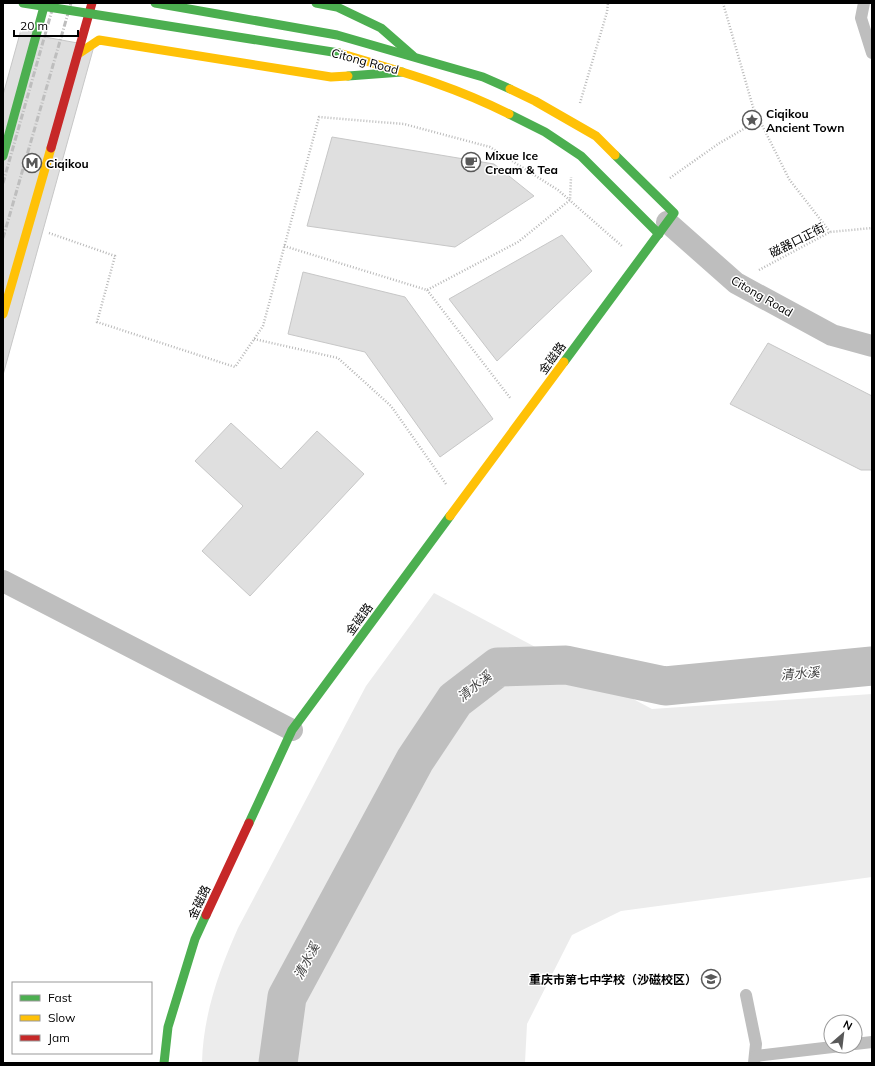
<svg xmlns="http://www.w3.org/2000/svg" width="875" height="1066" font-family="Mulish,'Noto Sans SC',sans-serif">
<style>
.green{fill:#ececec}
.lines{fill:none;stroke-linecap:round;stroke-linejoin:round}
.river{stroke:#bfbfbf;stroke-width:39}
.building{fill:#dfdfdf;stroke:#c7c7c7}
.path{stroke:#b9b9b9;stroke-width:2.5;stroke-dasharray:1 2;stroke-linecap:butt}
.lane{stroke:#bebebe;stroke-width:12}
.street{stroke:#bebebe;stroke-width:22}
.fast{stroke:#4caf50;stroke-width:9}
.slow{stroke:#ffc107;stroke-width:9}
.jam{stroke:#c62828;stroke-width:9}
.rail{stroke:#bebebe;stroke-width:3;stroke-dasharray:6 2 1 2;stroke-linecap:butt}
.fast-bridge{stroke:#4caf50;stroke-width:9}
.labels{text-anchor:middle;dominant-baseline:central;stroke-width:3;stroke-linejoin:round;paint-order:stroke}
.street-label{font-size:12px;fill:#000;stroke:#fff}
.poi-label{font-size:12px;font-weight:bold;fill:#000;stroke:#fff;text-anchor:start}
.water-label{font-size:13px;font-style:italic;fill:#444;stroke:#fff}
</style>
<rect width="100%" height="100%" fill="#fff"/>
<path class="green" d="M434,593L652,709L872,694V877L621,911L572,935L527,1024L525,1063H202C203,1015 219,971 238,928L366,686Z"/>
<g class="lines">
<polyline class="river" points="278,1063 287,997 415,760 455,700 498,667 566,665 665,686 872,666"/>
</g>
<g class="building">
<polygon points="22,26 45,37 94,46 3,375 3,95"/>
<polygon points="332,137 494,164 534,196 455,247 307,226"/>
<polygon points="562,235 592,271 497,361 449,299"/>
<polygon points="303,272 405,297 493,419 440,457 365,352 288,334"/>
<polygon points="768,343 872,396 872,470 861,470 730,404"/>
<polygon points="231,423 281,469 317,431 364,474 250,596 202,551 243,506 195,461"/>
</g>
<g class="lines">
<g class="path">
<polyline points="723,3 753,107 789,179 830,232"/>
<polyline points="580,103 607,12 608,3"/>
<polyline points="670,178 718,144 759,120"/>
<polyline points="49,233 115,256 97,322 235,367 263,326 319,117 404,124 490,147 558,190 623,247"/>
<polyline points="284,246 427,290 518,242 570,200 571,177"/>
<polyline points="759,270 830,232 872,228"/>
<polyline points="427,290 511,399"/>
<polyline points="254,339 338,358 391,406 446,484"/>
</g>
<g class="lane">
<polyline points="864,3 861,18 872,53"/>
<polyline points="746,995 756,1044 754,1063"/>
<polyline points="855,1044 872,1042"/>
<polyline points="756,1056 841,1046"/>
</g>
<g class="street">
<polyline points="667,222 736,283 832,335 872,346"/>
<polyline points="3,581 292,730"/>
</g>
<g class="fast">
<polyline points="155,3 337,35 483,77 510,89"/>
<polyline points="316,3 337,7 381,28 413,56"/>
<polyline points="348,76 402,72"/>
<polyline points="509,114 545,132 581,156 659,234"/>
<polyline points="3,156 45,3"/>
<polyline points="564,362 674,213 615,155"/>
<polyline points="249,823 292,730 450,516"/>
<polyline points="164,1063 168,1027 195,939 206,915"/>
</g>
<g class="slow">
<path d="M339,53C399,71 452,85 509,114"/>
<polyline points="78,54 99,40 331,77 348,76"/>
<polyline points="510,89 535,101 596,136 615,155"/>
<polyline points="3,314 51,148"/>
<polyline points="450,516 564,362"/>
</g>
<g class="jam">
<polyline points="51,148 92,3"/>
<polyline points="206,915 249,823"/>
</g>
<g class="rail">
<polyline points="3,183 54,3"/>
<polyline points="3,238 71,3"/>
</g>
<polyline class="fast-bridge" points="23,3 339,53"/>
</g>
<defs>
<symbol id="sight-ring" viewBox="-11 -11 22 22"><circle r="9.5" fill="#fff" stroke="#595959" stroke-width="1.5"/><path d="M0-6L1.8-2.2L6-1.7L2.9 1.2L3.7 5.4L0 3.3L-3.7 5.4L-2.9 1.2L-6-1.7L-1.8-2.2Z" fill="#595959"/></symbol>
<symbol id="cafe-ring" viewBox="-11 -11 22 22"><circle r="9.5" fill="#fff" stroke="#595959" stroke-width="1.5"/><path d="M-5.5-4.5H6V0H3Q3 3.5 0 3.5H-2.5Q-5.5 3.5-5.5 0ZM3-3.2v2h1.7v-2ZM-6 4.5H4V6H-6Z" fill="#595959"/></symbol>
<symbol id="metro-ring" viewBox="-11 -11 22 22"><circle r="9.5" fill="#fff" stroke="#595959" stroke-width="1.5"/><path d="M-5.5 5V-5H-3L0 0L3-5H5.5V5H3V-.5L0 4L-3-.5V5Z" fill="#595959"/></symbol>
<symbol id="school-ring" viewBox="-11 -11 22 22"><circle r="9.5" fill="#fff" stroke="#595959" stroke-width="1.5"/><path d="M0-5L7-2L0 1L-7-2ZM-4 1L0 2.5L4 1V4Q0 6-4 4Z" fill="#595959"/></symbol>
</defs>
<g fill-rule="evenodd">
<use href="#sight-ring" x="741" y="109" width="22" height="22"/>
<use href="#cafe-ring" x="460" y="151" width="22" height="22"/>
<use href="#metro-ring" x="21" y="152" width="22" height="22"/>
<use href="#school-ring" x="700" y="968" width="22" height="22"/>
</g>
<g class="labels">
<g class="street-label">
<text transform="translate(365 61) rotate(15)">Citong Road</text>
<text transform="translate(797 240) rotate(-27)">磁器口正街</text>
<text transform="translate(762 296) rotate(30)">Citong Road</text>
<text transform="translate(552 358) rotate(-54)">金磁路</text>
<text transform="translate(359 619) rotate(-54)">金磁路</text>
<text transform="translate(199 902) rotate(-65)">金磁路</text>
</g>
<g class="poi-label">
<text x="766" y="113">Ciqikou<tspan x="766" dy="14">Ancient Town</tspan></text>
<text x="485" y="155">Mixue Ice<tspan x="485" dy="14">Cream &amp; Tea</tspan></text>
<text x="46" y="163">Ciqikou</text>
<text x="697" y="979" text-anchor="end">重庆市第七中学校（沙磁校区）</text>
</g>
<g class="water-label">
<text transform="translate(800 673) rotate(-5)">清水溪</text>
<text transform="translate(474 686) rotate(-39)">清水溪</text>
<text transform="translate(306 961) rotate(-62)">清水溪</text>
</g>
</g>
<rect width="875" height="1066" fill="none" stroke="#000000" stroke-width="8"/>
<rect x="12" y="982" width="140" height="72" fill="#ffffff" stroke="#999999"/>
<rect x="20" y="995" width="20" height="6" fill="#4caf50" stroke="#999999"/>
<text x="48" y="1002" font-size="12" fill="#000000">Fast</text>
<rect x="20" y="1015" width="20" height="6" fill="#ffc107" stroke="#999999"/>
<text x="48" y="1022" font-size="12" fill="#000000">Slow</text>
<rect x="20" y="1035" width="20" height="6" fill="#c62828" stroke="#999999"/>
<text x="48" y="1042" font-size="12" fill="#000000">Jam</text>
<g transform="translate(843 1034) rotate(28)"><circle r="19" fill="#ffffff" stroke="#999999"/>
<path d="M0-3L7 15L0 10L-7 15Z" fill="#595959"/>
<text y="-6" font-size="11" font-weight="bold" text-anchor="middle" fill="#000000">N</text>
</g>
<path d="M14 30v6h64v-6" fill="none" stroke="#000000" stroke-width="2"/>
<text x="20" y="30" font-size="12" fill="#000000" stroke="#ffffff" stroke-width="3" paint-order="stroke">20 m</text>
</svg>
